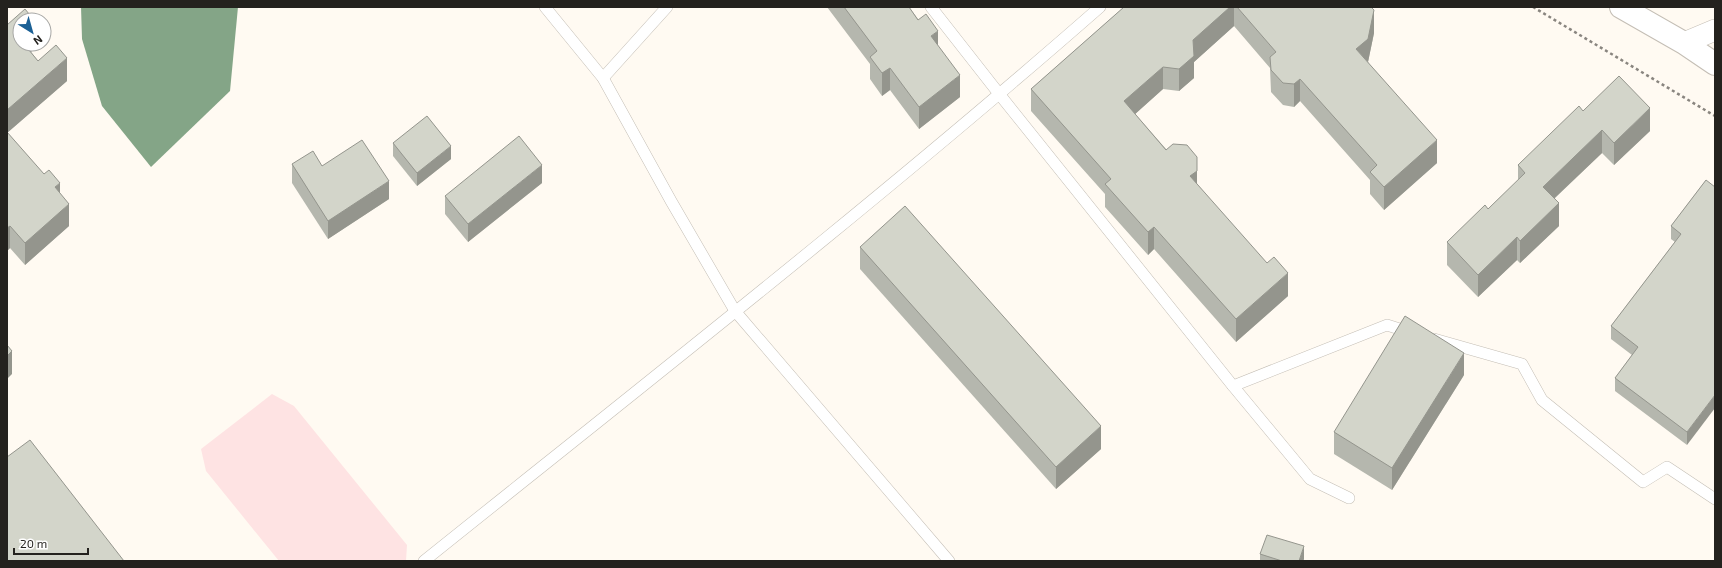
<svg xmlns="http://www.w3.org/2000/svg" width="1722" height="568" font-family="'Exo 2',sans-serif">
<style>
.green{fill:#fee3e3}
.water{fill:#84a587}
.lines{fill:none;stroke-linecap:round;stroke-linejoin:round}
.lane-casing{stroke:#c4beb5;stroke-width:12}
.street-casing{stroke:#c4beb5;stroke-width:22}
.secondary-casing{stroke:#c4beb5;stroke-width:24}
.path{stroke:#89857f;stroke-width:2.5;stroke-dasharray:3 3;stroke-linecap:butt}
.lane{stroke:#fff;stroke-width:11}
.street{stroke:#fff;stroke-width:21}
.secondary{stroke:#fff;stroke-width:22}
.wall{fill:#b5b7ae}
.shaded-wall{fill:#94958d}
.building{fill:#d3d5ca;stroke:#94958d}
</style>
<rect width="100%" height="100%" fill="#fffaf2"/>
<polygon class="green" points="272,394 294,406 407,545 406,561 279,561 206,471 201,449"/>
<polygon class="water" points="81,7 238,7 230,91 151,167 102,106 82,39"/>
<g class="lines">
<defs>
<g id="lane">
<polyline points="545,7 603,78 671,201 735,311 949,561"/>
<polyline points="931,7 1000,95 1233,386 1387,325 1412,333"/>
<polyline points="603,78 667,7"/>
<polyline points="1434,339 1522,364 1542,400 1643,482 1667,467 1715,499"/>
<polyline points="1233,386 1310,479 1349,498"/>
<path d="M424,561C651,379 881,199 1100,7"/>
</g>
<polyline id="street" points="1684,43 1715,30"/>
<polyline id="secondary" points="1621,7 1684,43 1715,64"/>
</defs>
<use href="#lane" class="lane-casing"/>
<use href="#street" class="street-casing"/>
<use href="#secondary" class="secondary-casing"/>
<polyline class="path" points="1533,7 1715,116"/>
<use href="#lane" class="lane"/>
<use href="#street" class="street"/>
<use href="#secondary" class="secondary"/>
</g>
<g class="wall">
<polygon points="827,7 909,7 938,46 960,97 919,129 890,90 882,96 870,79 870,64"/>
<polygon points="1124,7 1371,7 1374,33 1368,62 1437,163 1384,210 1370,194 1370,180 1300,101 1294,107 1283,105 1271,92 1270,68 1234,26 1194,62 1194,78 1179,91 1163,89 1135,114 1197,184 1288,296 1236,342 1154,249 1148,255 1105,207 1105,194 1031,111 1031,89"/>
<polygon points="7,25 37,44 37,46 31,52 38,61 67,81 7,133 60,193 69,226 25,265 10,248 7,251"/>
<polygon points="1583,111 1650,131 1614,165 1602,153 1555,198 1559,226 1520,263 1517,260 1478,297 1447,265 1447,242 1488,209 1518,181 1518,165"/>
<polygon points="393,143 451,159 417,186 393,156"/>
<polygon points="292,164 322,166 389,199 328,239 292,183"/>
<polygon points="1706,180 1687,445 1615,391 1615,378 1632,355 1611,339 1611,326 1675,242 1671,239 1671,226"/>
<polygon points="542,183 468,242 445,214 445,196"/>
<polygon points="860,247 1101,449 1056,489 860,269"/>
<polygon points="1464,375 1392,490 1334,454 1334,432"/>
<polygon points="1260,554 1304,559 1303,561 1260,561"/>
</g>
<g class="shaded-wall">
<polygon points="1230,7 1234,7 1234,26 1194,62 1194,78 1179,91 1179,69 1193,40"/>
<polygon points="1374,10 1374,33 1368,62 1356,49"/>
<polygon points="938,31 938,53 931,36"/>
<polygon points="20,44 37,44 37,46 20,62"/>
<polygon points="67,58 67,81 7,133 7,110"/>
<polygon points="1163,67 1163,89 1124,124 1124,101"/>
<polygon points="890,68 890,90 882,96 882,73"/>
<polygon points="960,75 960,97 919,129 919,107"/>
<polygon points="1300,79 1300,101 1294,107 1294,84"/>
<polygon points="1650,108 1650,131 1614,165 1614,143"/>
<polygon points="1602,130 1602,153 1543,209 1543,187"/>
<polygon points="1437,140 1437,163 1384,210 1384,187"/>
<polygon points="451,146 451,159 417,186 417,173"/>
<polygon points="1197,157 1197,194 1190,176"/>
<polygon points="542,165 542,183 468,242 468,224"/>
<polygon points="389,181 389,199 328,239 328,221"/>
<polygon points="60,183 60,205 55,187"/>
<polygon points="1559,203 1559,226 1520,263 1520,241"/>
<polygon points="69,204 69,226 25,265 25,243"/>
<polygon points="10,226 10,248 7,251 7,228"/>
<polygon points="1154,227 1154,249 1148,255 1148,232"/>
<polygon points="1517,237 1517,260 1478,297 1478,275"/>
<polygon points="1288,273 1288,296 1236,342 1236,319"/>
<polygon points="12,351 12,374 7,379 7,356"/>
<polygon points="1464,353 1464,375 1392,490 1392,468"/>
<polygon points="1715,395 1715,408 1687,445 1687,432"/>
<polygon points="1101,426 1101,449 1056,489 1056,467"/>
<polygon points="1304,546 1304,559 1303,561 1299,561"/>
</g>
<g class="building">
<polygon points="844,7 909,7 918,20 926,14 938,31 931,36 960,75 919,107 890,68 882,73 870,57 877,51"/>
<polygon points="1124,7 1230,7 1193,40 1194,56 1179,69 1163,67 1124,101 1166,150 1173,144 1187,145 1197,157 1197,171 1190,176 1267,263 1274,257 1288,273 1236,319 1154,227 1148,232 1105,184 1111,179 1031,89"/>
<polygon points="1237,7 1371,7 1374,10 1368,39 1356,49 1437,140 1384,187 1370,172 1377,165 1300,79 1294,84 1283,83 1271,70 1270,57 1276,52"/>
<polygon points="25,9 34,20 20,20 20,44 24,44 38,61 56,45 67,58 7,110 7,25"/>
<polygon points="1619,76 1650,108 1614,143 1602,130 1543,187 1559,203 1520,241 1517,237 1478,275 1447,242 1485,205 1488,209 1525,173 1518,165 1579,106 1583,111"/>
<polygon points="427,116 451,146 417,173 393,143"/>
<polygon points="7,132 44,174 49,170 60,183 55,187 69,204 25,243 10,226 7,228"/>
<polygon points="519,136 542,165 468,224 445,196"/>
<polygon points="362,140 389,181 328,221 292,164 313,151 322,166"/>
<polygon points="1706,180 1715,187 1715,395 1687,432 1615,378 1638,347 1611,326 1681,234 1671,226"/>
<polygon points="905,206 1101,426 1056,467 860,247"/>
<polygon points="1405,316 1464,353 1392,468 1334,432"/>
<polygon points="7,345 12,351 7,356"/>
<polygon points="30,440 124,561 7,561 7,457"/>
<polygon points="1267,535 1304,546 1299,561 1282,561 1260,554"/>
</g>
<rect width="1722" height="568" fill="none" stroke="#24221e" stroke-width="16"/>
<g transform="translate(32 32) rotate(143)"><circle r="19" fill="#ffffff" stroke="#a7a7a5"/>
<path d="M0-3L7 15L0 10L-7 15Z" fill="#1b6095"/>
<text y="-6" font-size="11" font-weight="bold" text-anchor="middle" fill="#24221e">N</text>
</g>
<path d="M14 548v6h74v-6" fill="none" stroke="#24221e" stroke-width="2"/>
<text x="20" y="548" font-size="12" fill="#24221e" stroke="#ffffff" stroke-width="3" paint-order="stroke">20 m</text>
</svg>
